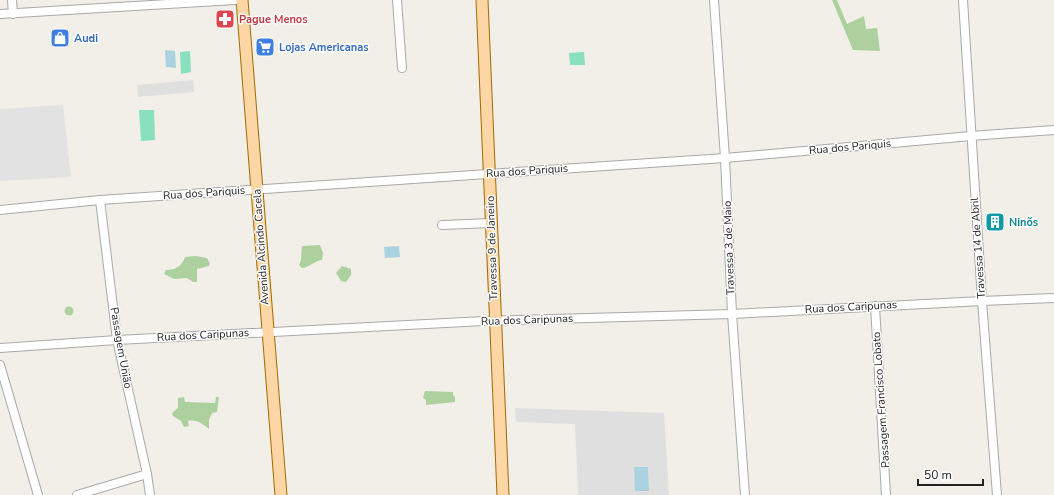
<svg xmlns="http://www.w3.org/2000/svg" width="1054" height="495" font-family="'Nunito Sans',sans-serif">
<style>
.residential{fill:#e0dfdf}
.forest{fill:#add19e}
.pitch{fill:#88e0be}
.parking{fill:#e2e2e2}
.water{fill:#aad3df}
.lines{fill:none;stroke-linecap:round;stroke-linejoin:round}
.minor-casing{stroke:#a9a9a9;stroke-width:10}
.major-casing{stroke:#a06b00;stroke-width:13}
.minor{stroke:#fff;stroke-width:8}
.major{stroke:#fcd6a4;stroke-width:11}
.labels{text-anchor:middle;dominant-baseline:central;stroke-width:3;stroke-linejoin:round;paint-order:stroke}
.health-label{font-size:11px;font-weight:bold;fill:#be3a42;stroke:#fff;text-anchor:start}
.shop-label{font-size:11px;font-weight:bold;fill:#366cbe;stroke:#fff;text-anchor:start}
.street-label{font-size:11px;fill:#222;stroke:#fff}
.culture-label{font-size:11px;font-weight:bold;fill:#0d838f;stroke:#fff;text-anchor:start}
</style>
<rect width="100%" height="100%" fill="#f2efe9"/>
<g class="residential">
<polygon points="193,80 194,92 138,97 137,85"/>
<polygon points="515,408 664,413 669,495 578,495 575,424 516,422"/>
</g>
<g class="forest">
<polygon points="832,0 837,0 847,24 864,16 866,29 877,28 880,51 853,50"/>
<path d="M320,245L323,253L322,260C314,261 310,267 302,268L299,265L301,260L302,246Z"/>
<path d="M196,256L207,258L210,264L209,266L197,269V282H193L187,278L174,279L164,274L166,270C176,270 182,266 185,257Z"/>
<polygon points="342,266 351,269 351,275 346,282 341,281 336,273"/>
<circle cx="69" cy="311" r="4.5"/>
<polygon points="425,391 453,392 453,395 455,397 455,402 426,405 426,400 423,398"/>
<path d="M184,397L185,402L215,403L216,397H219L217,412L212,413L209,420V429C202,424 197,419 188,421L189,426L184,427L181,421L173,416L172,413L178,408V398Z"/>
</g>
<g class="pitch">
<polygon points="190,51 191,72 181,74 180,52"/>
<polygon points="584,52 585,65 570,65 569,53"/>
<polygon points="139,110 154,110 155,140 141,141"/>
</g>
<polygon class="parking" points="63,105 71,177 0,181 0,109"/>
<g class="water">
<polygon points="165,50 175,51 176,68 166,67"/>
<polygon points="399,246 400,257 385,258 384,247"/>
<polygon points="634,467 648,467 649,491 635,491"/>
</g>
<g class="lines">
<defs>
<g id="minor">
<polyline points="12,0 13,14"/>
<polyline points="397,0 402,68"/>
<polyline points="714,0 725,158 732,314 745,495"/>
<polyline points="963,0 982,301 997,495"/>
<polyline points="0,14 235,0"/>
<polyline points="100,200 117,340 147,474 150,495"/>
<polyline points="0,210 100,200 725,158 971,136 1054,130"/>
<polyline points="442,225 491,223"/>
<polyline points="875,306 886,495"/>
<polyline points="0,348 117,340 484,321 732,314 982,301 1054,298"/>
<polyline points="0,365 38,495"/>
<polyline points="77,495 147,474"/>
</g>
<g id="major">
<polyline points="242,0 281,495"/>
<polyline points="482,0 503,495"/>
</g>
</defs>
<use href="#minor" class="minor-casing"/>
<use href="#major" class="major-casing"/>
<use href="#minor" class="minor"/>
<use href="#major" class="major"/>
</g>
<defs>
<symbol id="pharmacy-square" viewBox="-11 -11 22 22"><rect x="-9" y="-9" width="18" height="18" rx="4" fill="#e0444e" stroke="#fff"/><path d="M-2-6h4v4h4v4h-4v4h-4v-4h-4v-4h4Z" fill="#fff"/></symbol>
<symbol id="shop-square" viewBox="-11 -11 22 22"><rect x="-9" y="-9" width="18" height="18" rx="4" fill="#3f7fe0" stroke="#fff"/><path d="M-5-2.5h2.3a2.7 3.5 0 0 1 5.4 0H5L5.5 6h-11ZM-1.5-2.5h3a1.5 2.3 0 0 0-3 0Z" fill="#fff"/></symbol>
<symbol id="supermarket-square" viewBox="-11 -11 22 22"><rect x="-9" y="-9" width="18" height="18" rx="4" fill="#3f7fe0" stroke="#fff"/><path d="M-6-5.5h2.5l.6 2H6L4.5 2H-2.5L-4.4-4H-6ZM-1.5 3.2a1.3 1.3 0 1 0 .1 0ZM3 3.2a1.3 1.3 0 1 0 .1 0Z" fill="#fff"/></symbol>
<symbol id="building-square" viewBox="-11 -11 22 22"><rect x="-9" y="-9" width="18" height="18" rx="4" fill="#0f9aa8" stroke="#fff"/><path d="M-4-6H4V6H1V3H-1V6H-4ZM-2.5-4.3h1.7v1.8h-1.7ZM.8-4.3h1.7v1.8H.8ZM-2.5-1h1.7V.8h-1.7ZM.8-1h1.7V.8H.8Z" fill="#fff"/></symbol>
</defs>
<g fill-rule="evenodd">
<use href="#pharmacy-square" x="214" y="8" width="22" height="22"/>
<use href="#shop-square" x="49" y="27" width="22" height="22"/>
<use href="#supermarket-square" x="254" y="36" width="22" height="22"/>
<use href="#building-square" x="984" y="211" width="22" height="22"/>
</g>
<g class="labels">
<g class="health-label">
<text x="239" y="19">Pague Menos</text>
</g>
<g class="shop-label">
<text x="74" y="38">Audi</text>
<text x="279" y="47">Lojas Americanas</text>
</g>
<g class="street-label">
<text transform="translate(850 147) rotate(-5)">Rua dos Pariquis</text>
<text transform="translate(527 171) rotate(-4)">Rua dos Pariquis</text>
<text transform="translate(204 193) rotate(-4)">Rua dos Pariquis</text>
<text transform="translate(261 247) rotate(-94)">Avenida Alcindo Cacela</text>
<text transform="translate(492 248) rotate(-92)">Travessa 9 de Janeiro</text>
<text transform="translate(729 248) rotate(-92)">Travessa 3 de Maio</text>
<text transform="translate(978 248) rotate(-94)">Travessa 14 de Abril</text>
<text transform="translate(851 307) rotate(-3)">Rua dos Caripunas</text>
<text transform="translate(527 320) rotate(-2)">Rua dos Caripunas</text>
<text transform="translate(203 335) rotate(-3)">Rua dos Caripunas</text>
<text transform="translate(121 348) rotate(80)">Passagem União</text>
<text transform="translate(881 400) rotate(-94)">Passagem Francisco Lobato</text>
</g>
<g class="culture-label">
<text x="1009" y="222">Ninõs</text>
</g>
</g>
<path d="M918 479v6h65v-6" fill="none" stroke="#222222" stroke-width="2"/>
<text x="924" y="479" font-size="12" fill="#222222" stroke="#ffffff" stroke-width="3" paint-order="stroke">50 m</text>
</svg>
